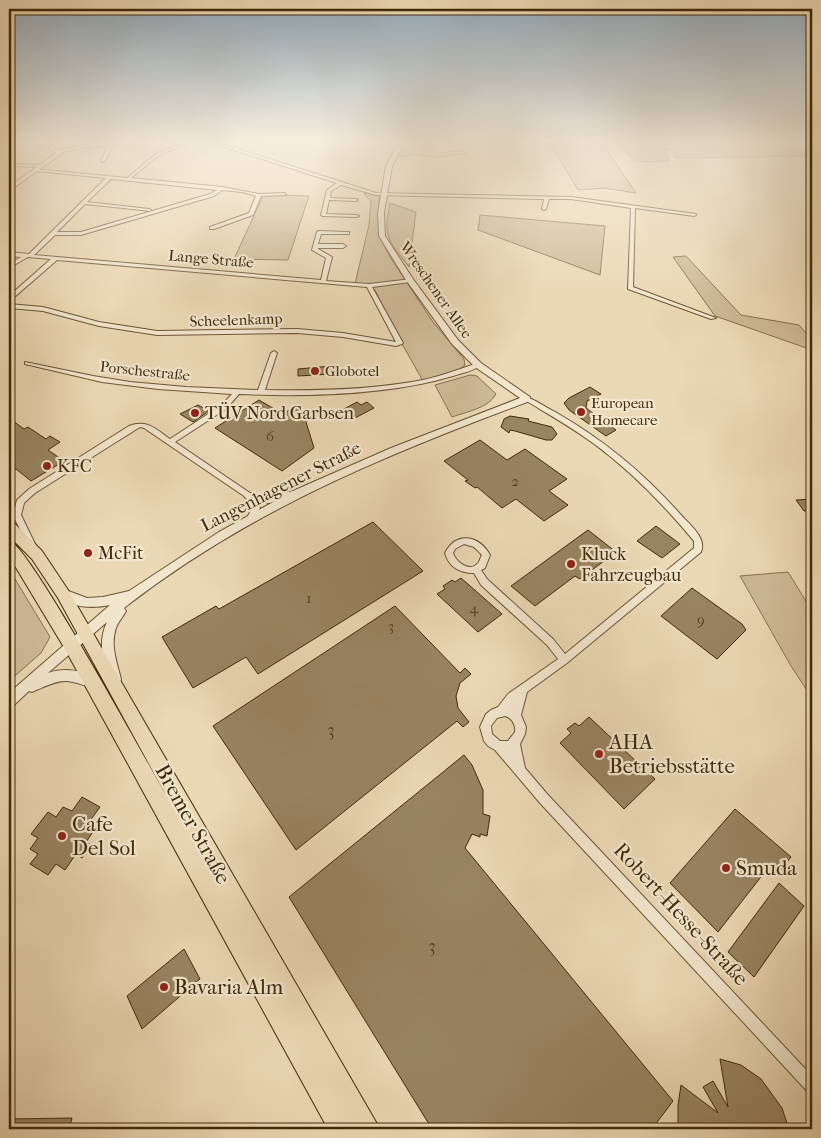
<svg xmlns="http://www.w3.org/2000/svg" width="821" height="1138" font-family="'IM FELL French Canon',serif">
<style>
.green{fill:#ceba97;stroke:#877250}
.building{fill:#998462;stroke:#402a0a}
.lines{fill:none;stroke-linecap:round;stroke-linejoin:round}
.minor-casing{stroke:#6b5634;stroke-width:2}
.tertiary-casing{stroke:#6b5634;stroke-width:2}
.primary-casing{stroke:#402a0a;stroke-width:2}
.minor{fill:#f2e6ce;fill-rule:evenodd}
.tertiary{fill:#f2e6ce;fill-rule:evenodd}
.primary{fill:#ebd8b4;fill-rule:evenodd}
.poi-dot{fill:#8f2418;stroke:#f2e6ce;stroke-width:2}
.labels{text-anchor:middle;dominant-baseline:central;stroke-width:4.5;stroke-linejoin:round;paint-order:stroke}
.far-street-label{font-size:15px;fill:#402a0a;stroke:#f2e6ce}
.far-poi-label{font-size:15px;fill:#402a0a;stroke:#f2e6ce;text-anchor:start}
.number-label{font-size:15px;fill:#564020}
.poi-label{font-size:18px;fill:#402a0a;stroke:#f2e6ce;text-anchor:start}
.street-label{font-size:18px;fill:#402a0a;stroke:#f2e6ce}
.near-number-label{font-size:18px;fill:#564020}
.near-poi-label{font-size:21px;fill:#402a0a;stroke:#f2e6ce;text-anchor:start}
.near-street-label{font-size:21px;fill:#402a0a;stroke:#f2e6ce}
</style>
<rect width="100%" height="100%" fill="#ebd8b4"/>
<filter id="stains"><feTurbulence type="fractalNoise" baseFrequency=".004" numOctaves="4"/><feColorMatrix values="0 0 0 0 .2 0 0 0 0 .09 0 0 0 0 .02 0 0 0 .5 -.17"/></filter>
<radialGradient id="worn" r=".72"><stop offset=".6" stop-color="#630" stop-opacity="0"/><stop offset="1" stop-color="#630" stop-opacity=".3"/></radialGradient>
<g class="green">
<polygon points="407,140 418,140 436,147 439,153 462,150 467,153 436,158 415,154 395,158"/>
<polygon points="542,140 600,140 636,193 604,188 578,190 551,146 544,143"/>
<polygon points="611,140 728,140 795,148 811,156 676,158 671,149 664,150 670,161 637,162"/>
<polygon points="366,193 379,196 380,237 390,257 433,322 464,359 465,365 460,369 423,381 397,335 375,290 355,284 369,225 371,201 364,194"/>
<polygon points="281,195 309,196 288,260 234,259 263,196"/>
<path d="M390,203L416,212L409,267C388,240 383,238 390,203Z"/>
<polygon points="480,215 605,226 600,275 478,230"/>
<polygon points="686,256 741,315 799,325 812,340 812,350 715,316 673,257"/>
<path d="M470,375L477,376L496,394C489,408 466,412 452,417L435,385Z"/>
<polygon points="9,569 50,637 41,653 9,681"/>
<polygon points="788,572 812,611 812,698 791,666 740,576"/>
</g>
<g class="building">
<polygon points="332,366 333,374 298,376 298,369"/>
<polygon points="590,387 601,394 587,401 586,408 616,430 606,436 569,410 564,403 569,398"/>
<polygon points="259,400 283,414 294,407 303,412 314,448 282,471 215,428"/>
<polygon points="357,402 361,405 367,402 374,408 355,418 344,409"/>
<polygon points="198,405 209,411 193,422 180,414"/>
<polygon points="510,416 529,419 528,421 552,427 557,434 552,440 546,440 515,431 510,430 509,433 501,427 504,419"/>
<polygon points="9,418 24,429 28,427 46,439 50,436 60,442 48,450 64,461 31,481 16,469 13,471 9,468"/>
<polygon points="480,440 507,460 525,449 567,479 549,491 568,505 544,521 516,499 502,508 477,487 475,488 465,481 468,480 444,461"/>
<polygon points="812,499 812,511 804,511 796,500"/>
<polygon points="373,522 423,571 258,674 246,657 193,688 162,637 216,606 219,609"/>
<polygon points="656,526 680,544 662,558 637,541"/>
<polygon points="588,530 616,552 580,579 575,576 535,606 511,586"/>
<polygon points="461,578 502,614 478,632 437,594 445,589 443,586 452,580 455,582"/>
<polygon points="692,588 742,624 746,630 717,659 661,616"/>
<polygon points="395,606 460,673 465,668 471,674 460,683 456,696 458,708 469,722 463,727 457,721 296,850 213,726"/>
<polygon points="589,717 655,779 624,809 560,743 571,733 567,729 575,723 579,726"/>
<polygon points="464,755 472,765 483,790 483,814 490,816 487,836 480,834 480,837 472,834 465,848 673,1101 652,1129 432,1129 289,897"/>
<polygon points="82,797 100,807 89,822 97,826 86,842 91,845 82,858 76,854 65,870 56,864 48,875 30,864 38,854 30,849 38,838 31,834 48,812 56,817 63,807 72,811"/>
<polygon points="735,809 791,857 779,872 771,864 718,932 670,883"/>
<polygon points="779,883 804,906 754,977 728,952"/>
<polygon points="184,949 200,979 142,1029 127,996"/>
<polygon points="720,1059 741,1065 761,1079 782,1108 789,1129 678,1129 678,1105 681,1085 718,1113 703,1087 713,1081 728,1107"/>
<polygon points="72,1118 69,1129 9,1129 9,1119"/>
</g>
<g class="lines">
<defs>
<g id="minor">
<path d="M123,140H130L113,145L105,161L103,162L101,161L108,146L86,147L59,153L57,152C77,143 101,145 123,140Z"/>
<path d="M190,140H195L159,155L131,178L222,187L259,194L284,193L286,194L284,195L261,196L253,215L214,229H210V227L249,213L256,196L242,192L222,190L214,196L81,235H55L34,255L321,280L326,258L312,250L317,232L319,231L347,232H349V234H321L318,244H343L346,246L343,248H318V249L332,257L326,281L369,284L412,279L413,280L410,282L372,287L403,343L402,344L396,346L343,337L297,333L157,335L99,326L43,311L9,308V304L43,307L99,322L157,331L297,329L343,333L396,342L367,287L57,260L11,300L9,301V296L51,259L28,257L9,268V264L21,257L9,256V252L29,254L106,178L37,171L35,169L127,178L157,153ZM111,179L217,190L210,194L81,232H57L85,204L151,211V210L149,209L87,202Z"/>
<polygon points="202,140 208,140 234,148 247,140 262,140 261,142 251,141 238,149 376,193 571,197 696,214 696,215 694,216 635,208 633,287 716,318 711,319 628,289 631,208 571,199 549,199 546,209 544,210 542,209 544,199 376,195 341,185 331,191 330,198 356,199 358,200 356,201 329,200 326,214 357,215 359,216 357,217 323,216 321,215 327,190 337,183"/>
<polygon points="9,164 43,165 45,166 43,167 9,166"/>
<path d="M274,351L277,353L265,390C317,391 371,390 423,380C442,376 459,369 478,363L481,365C474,371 462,373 453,376C389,395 306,397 239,394L226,409L175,442L250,493L269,497L293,491L296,492L297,494L296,496L269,503L257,500L260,508L253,522L250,523L246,520C252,508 254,507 244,496L144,428L140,427L35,493L24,503L21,515L36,546L32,549L29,548L13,515L17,500L29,489L129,426C147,419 156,429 170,439L222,405L232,394L158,389L102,382L25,364V362L93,376L130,382L186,387L258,390L271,353Z"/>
<path d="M527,397C537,401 547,408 557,413C604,440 645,474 681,515C690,525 707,538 701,552L567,663L527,692L521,715L526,727L525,734L520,744L525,768L548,795L812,1076V1093L807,1091L540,803L495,750L488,746L484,741L480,727L486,714L491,710L498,707L508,694L558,659L547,645L481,585L474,573C459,573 449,567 445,553C456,531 479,535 490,555L485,568L481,570L487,579L553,639L565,654L694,548V541C664,505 631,471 593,443C571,427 548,414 525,400V398ZM464,544L474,547L482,555C481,556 479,563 478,563C470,573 456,562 453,553L455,549ZM505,716C512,718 516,725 515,732L508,741H500L492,734L491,726L497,718Z"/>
</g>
<g id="tertiary">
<polygon points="35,140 42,140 63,153 9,191 9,187 56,153"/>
<path d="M400,140H406L392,166L384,213L385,236L413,279L458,340L481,363L530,397V401C383,456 250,510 124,608L126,611C123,617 118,622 116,628C110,645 117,663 121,679L120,683L115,685L110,683C102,664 98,640 107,622L48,673C66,667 81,671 98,678L99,682L98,686C89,689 76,681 66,681C54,681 44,687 32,692L29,691L14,705L9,707V693L110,605C96,608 66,609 57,594L59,591L63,589L87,598L103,597L129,591L219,532L295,490L391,448L520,398L475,367L452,344L406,280L379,236L378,213L386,166Z"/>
</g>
<path id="primary" d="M9,522L14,523L42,551L68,590L380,1129H328L65,649L9,556V540C30,547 146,761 166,795L58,598L32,559L9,536Z"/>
</defs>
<use href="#minor" class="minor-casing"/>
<use href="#tertiary" class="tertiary-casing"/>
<use href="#primary" class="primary-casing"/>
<use href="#minor" class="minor"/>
<use href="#tertiary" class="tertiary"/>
<use href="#primary" class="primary"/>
</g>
<linearGradient id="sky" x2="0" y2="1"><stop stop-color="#92abbc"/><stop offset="0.47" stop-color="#f6eddd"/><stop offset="1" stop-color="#f6eddd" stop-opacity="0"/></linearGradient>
<rect width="821" height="299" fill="url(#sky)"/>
<g class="poi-dot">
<circle cx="315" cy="371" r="5"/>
<circle cx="581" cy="412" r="5"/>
<circle cx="195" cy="413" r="5"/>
<circle cx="47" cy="466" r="5"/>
<circle cx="88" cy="553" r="5"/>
<circle cx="571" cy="564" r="5"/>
<circle cx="599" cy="754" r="5"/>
<circle cx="62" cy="836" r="5"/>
<circle cx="726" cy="868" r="5"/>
<circle cx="164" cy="987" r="5"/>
</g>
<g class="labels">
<g class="far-street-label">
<text transform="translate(211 259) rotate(5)">Lange Straße</text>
<text transform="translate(436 290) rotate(55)">Wreschener Allee</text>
<text transform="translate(236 320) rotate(-2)">Scheelenkamp</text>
<text transform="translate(145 371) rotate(6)">Porschestraße</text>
</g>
<g class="far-poi-label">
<text x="325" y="371">Globotel</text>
<text x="591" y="403">European<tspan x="591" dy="17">Homecare</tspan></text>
</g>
<g class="number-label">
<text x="270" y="436">6</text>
<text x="515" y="481">2</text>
<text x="309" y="598">1</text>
<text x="474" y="608">4</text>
<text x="701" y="620">9</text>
<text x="391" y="626">3</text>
</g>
<g class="poi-label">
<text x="205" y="413">TÜV Nord Garbsen</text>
<text x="57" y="466">KFC</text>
<text x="98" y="553">McFit</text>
<text x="581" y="554">Kluck<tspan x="581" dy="21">Fahrzeugbau</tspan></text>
</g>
<g class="street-label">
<text transform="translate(281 487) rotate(-27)">Langenhagener Straße</text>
</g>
<g class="near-number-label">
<text x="331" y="730">3</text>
<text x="432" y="946">3</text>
</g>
<g class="near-poi-label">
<text x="609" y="742">AHA<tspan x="609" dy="24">Betriebsstätte</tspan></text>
<text x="72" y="824">Cafe<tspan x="72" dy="24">Del Sol</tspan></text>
<text x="736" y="868">Smuda</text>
<text x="174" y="987">Bavaria Alm</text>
</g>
<g class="near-street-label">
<text transform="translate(193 824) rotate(61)">Bremer Straße</text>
<text transform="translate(681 914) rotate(47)">Robert-Hesse-Straße</text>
</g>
</g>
<rect width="821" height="1138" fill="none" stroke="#ebd8b4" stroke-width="30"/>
<rect x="10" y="10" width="801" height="1118" fill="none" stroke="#402a0a" stroke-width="2.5"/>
<rect x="15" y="15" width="791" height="1108" fill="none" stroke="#402a0a"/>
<rect width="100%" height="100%" filter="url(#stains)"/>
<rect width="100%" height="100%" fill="url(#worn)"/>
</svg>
